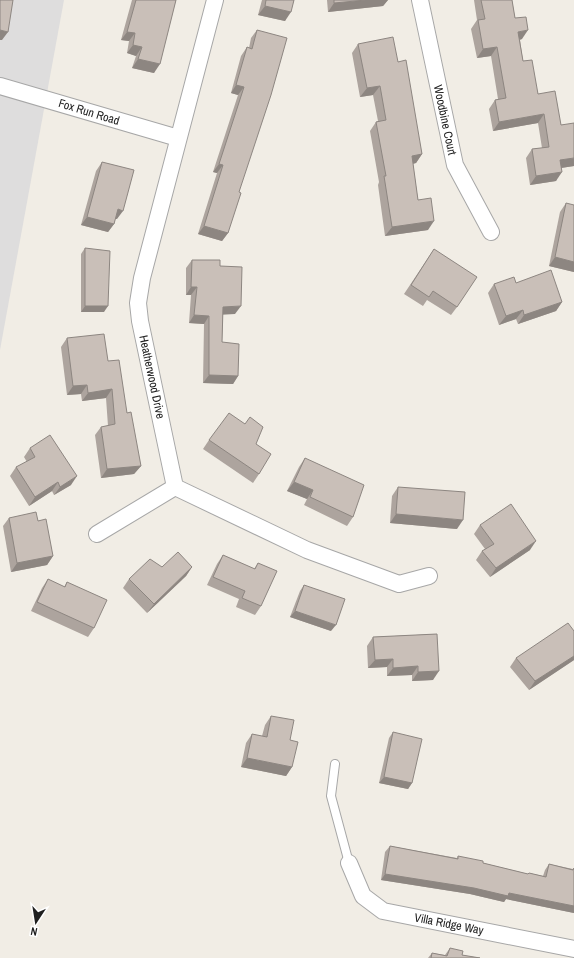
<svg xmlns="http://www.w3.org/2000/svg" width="574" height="958" font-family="'Archivo Narrow',sans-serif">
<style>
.residential{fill:#dedddd}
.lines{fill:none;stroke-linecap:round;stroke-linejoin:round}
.service-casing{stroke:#a7a7a7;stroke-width:10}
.minor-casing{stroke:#a7a7a7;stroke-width:18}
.service{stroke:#fff;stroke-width:8}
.minor{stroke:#fff;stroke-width:16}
.wall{fill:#ada49e}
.shaded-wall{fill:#8d8681}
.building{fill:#c9bfb8;stroke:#8d8681}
.labels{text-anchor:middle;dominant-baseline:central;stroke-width:3;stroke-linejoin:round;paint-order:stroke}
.street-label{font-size:12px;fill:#202020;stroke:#fff}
</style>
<rect width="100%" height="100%" fill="#f1ede5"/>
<polygon class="residential" points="0,0 64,0 0,350"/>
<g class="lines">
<defs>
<polyline id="service" points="335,764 331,796 349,863"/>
<g id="minor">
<polyline points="215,0 142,278 138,303 140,321 175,487 307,550 399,584 429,576"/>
<polyline points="420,0 455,165 491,232"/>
<polyline points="0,86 178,138"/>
<polyline points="97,534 175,487"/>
<polyline points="349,863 363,896 383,911 574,949"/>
</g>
</defs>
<use href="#service" class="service-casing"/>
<use href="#minor" class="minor-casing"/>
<use href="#service" class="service"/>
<use href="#minor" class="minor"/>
</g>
<g class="wall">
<polygon points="132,0 176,0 154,73 132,68 136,56 127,53 129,41 121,40"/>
<polygon points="262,0 294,0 285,21 258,15"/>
<polygon points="327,0 388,0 383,6 328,12"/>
<polygon points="474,0 512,0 515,18 522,39 520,40 523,61 538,94 561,125 574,166 561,168 556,181 530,185 526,158 532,149 542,148 538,123 493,131 489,109 495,100 498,99 491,56 477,58 471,29 477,20"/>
<polygon points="257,30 239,192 228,233 222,241 198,234 217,173 213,172 238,95 231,93 241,56 247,47 249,48 251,38"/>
<polygon points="358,44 398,62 422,154 416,163 413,164 418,200 428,230 385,236 378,185 379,182 370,131 376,122 378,121 373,95 360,97 352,53"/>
<polygon points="102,162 117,219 115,219 114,224 108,232 81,225 96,171"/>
<polygon points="566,203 574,272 549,266 560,212"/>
<polygon points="85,248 104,312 81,312 81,254"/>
<polygon points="434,249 457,307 451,315 427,300 423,306 404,294"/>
<polygon points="192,260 220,266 235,314 223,314 222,342 238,376 233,384 203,383 204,324 189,323 191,295 186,295 186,268"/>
<polygon points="516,283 562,302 556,311 518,324 516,319 499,325 488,293 494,284"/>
<polygon points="67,338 108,361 127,413 141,466 134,474 101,478 95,435 101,427 108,426 106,398 82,401 81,394 67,395 61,347"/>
<polygon points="209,440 256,444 259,474 253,483 203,449"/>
<polygon points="30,448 71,485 54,495 52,491 29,506 10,476 16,467 27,462 24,457"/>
<polygon points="305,458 353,517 347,526 304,505 307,499 287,491 299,467"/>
<polygon points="398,487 457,529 390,523 392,496"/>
<polygon points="9,518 38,521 53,556 47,565 11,572 3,526"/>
<polygon points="480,525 530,550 490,577 476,560 482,551 485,549 474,534"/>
<polygon points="223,555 254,569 258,563 261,606 255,615 236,607 239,599 207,585 217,564"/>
<polygon points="162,567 192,567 186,576 147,613 123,588 129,579"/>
<polygon points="48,579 64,587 67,582 94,628 88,637 31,611 42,588"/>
<polygon points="304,585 331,631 290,617 300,591"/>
<polygon points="574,631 574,660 529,690 510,667 516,658"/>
<polygon points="437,634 433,680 412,681 412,675 387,676 387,667 368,668 367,646 373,637"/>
<polygon points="271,716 290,740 292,767 286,776 241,767 246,743 252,734 262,736 265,725"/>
<polygon points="393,732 412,783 408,789 379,783 389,738"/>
<polygon points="390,846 457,858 458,856 483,863 528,874 529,873 543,876 545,870 549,864 573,869 574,868 574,913 506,899 504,902 470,894 381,880 385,852"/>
<polygon points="450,948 462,955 480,958 428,958 432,953 445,955"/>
</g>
<g class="shaded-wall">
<polygon points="366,0 388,0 383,6 328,12 334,3"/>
<polygon points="265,6 291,12 285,21 258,15"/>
<polygon points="0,30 8,32 2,40 0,40"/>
<polygon points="528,30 522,39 512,41 518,32"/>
<polygon points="127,32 135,33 129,41 121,40"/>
<polygon points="133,45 142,47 136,56 127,53"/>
<polygon points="497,47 491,56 477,58 483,49"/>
<polygon points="138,59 160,64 154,73 132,68"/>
<polygon points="236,85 244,87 238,95 231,93"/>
<polygon points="380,86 373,95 360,97 367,88"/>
<polygon points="544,114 538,123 493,131 499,122"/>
<polygon points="422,154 416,163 406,165 412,156"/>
<polygon points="574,158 574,166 554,169 560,160"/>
<polygon points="219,164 223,165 217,173 213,172"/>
<polygon points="562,172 556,181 530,185 536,176"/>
<polygon points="118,209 123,211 117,219 112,218"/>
<polygon points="87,217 114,224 108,232 81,225"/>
<polygon points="434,221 428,230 385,236 392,227"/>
<polygon points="204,226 228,233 222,241 198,234"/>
<polygon points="555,257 574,262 574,272 549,266"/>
<polygon points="191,287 197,287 191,295 186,295"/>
<polygon points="562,302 556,311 518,324 524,315"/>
<polygon points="85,306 108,306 104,312 81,312"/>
<polygon points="241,306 235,314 217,315 223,307"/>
<polygon points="523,310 516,319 499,325 506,316"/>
<polygon points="194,315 209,316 204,324 189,323"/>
<polygon points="209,375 238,376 233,384 203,383"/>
<polygon points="87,385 81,394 67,395 73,386"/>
<polygon points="112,389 106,398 82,401 88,393"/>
<polygon points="141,466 134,474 101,478 107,469"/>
<polygon points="77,476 71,485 54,495 60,487"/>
<polygon points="58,482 52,491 29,506 35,497"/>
<polygon points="294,482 313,490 307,499 287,491"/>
<polygon points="396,514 463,520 457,529 390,523"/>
<polygon points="536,541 530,550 490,577 496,568"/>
<polygon points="53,556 47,565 11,572 17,563"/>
<polygon points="192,567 186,576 147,613 154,604"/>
<polygon points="295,611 336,625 331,631 290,617"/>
<polygon points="574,656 574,660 529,690 535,681"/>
<polygon points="393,659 387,667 368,668 375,660"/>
<polygon points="418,666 412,675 387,676 393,668"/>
<polygon points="439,671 433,680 412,681 418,672"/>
<polygon points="247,758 292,767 286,776 241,767"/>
<polygon points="384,777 412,783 408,789 379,783"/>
<polygon points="385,874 509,893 574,906 574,913 506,899 504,902 470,894 381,880"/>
</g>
<g class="building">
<polygon points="0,0 13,0 8,32 0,30"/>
<polygon points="136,0 176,0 160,64 138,59 142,47 133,45 135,33 127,32"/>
<polygon points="266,0 294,0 291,12 265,6"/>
<polygon points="334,0 366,0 334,3"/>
<polygon points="481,0 512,0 515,18 526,17 528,30 518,32 523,61 532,60 538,94 555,91 561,125 574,123 574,158 560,160 562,172 536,176 532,149 549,147 544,114 499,122 495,100 506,98 497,47 483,49 478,20 485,19"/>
<polygon points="257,30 287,38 271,95 239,192 241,193 228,233 204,226 223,165 219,164 244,87 236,85 247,47 252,49"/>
<polygon points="393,37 398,62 406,60 422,154 412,156 418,200 431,198 434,221 392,227 384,176 386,176 376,122 386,120 380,86 367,88 358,44"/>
<polygon points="102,162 134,170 123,211 118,209 114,224 87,217"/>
<polygon points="566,203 574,205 574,262 555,257"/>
<polygon points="85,248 110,251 108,306 85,306"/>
<polygon points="434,249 477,277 457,307 433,291 429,297 411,285"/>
<polygon points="192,260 220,260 220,266 242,267 241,306 223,307 222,342 239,344 238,376 209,375 209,316 194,315 197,287 191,287"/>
<polygon points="551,270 562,302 524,315 523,310 506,316 494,284 514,277 516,283"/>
<polygon points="104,334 108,361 119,360 127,413 131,412 141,466 107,469 101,427 115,424 112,389 88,393 87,385 73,386 67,338"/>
<polygon points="229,413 245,424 250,417 263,427 256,444 271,454 259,474 209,440"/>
<polygon points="50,435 77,476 60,487 58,482 35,497 16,467 35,457 30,448"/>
<polygon points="305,458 364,485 353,517 310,497 313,490 294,482"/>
<polygon points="398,487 465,492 463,520 396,514"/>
<polygon points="511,504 536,541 496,568 482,551 494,544 480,525"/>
<polygon points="36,512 38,521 46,519 53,556 17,563 9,518"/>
<polygon points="178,552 192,567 154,604 129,579 150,559 162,567"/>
<polygon points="223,555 255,569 258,563 277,571 261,606 242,598 245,591 213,577"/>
<polygon points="48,579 65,587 67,582 107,600 94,628 37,602"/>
<polygon points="304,585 345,599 336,625 295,611"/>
<polygon points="568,623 574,631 574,656 535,681 516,658"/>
<polygon points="437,634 439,671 418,672 418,666 393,668 393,659 375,660 373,637"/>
<polygon points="271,716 294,720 290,740 298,742 292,767 247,758 252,734 267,737"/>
<polygon points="393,732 422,739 412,783 384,777"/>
<polygon points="390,846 458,859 458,856 483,861 483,863 528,874 529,873 546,877 549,864 573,870 574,868 574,906 509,893 508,896 474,888 385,874"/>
<polygon points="450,948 463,951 462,955 480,958 431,958 432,953 447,956"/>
</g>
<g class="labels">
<g class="street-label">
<text transform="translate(89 112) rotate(17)">Fox Run Road</text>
<text transform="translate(445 120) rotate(78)">Woodbine Court</text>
<text transform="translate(152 377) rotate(78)">Heatherwood Drive</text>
<text transform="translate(449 924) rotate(11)">Villa Ridge Way</text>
</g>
</g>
<g transform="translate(36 922) rotate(192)" stroke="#ffffff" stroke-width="3" paint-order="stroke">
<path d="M0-3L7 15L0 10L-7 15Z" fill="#202020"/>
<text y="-6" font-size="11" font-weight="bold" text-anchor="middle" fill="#202020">N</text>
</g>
</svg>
